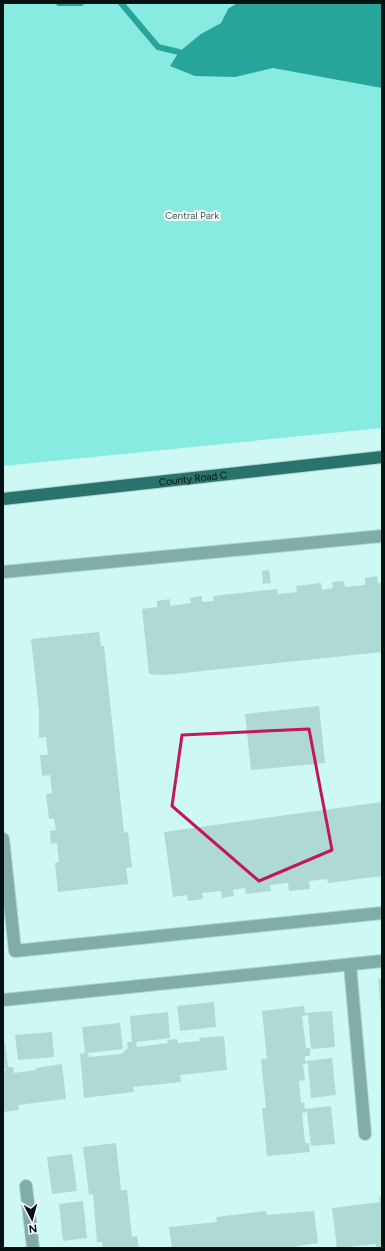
<svg xmlns="http://www.w3.org/2000/svg" width="385" height="1251" font-family="Figtree,sans-serif">
<style>
.green{fill:#88ebe1}
.water{fill:#27a59b}
.lines{fill:none;stroke-linecap:round;stroke-linejoin:round}
.stream{stroke:#27a59b;stroke-width:6}
.building{fill:#afd9d4}
.minor-casing{stroke:#aed3cf;stroke-width:14}
.major-casing{stroke:#aed3cf;stroke-width:14}
.minor{stroke:#81ada8;stroke-width:12}
.major{stroke:#2a726c;stroke-width:12}
.marked{fill:none;stroke:#c2185b;stroke-width:3;stroke-linejoin:round}
.labels{text-anchor:middle;dominant-baseline:central;stroke-width:4;stroke-linejoin:round;paint-order:stroke}
.park-label{font-size:10px;fill:#295b56;stroke:#fff}
.street-label{font-size:10px;fill:#041211;stroke:#fff}
</style>
<rect width="100%" height="100%" fill="#cef8f3"/>
<polygon class="green" points="3,3 382,3 382,428 3,466"/>
<polygon class="water" points="237,3 382,3 382,88 273,68 235,77 195,76 170,66 179,52 201,34 221,23 228,9"/>
<g class="lines">
<g class="stream">
<polyline points="59,3 81,3"/>
<polyline points="121,3 158,47 179,52"/>
</g>
</g>
<g class="building">
<polygon points="269,570 271,583 263,584 262,571"/>
<polygon points="377,576 378,583 382,582 382,652 165,675 149,674 142,609 157,607 157,601 170,599 170,606 191,603 190,598 202,596 202,602 214,601 213,596 277,589 278,594 297,592 296,586 321,583 322,590 333,588 332,582 344,581 345,587 365,585 365,578"/>
<polygon points="99,632 101,646 104,646 124,833 128,832 132,867 126,868 128,884 58,892 55,863 59,862 57,843 51,844 50,831 56,830 54,819 49,819 46,794 52,793 50,775 42,776 40,755 48,755 46,737 39,738 39,711 31,639"/>
<polygon points="319,706 325,763 251,770 245,714"/>
<polygon points="382,802 382,876 328,883 327,879 309,881 310,889 289,891 288,883 270,885 271,891 246,894 245,888 233,890 234,896 222,898 221,891 202,893 203,899 188,901 187,895 173,897 164,832"/>
<polygon points="378,979 382,979 382,1010 381,1010"/>
<polygon points="214,1002 216,1027 180,1031 177,1006"/>
<polygon points="304,1006 305,1013 332,1011 335,1047 311,1049 308,1015 302,1016 306,1048 310,1048 310,1056 305,1056 305,1061 332,1058 336,1095 311,1098 308,1063 303,1064 305,1080 299,1081 301,1103 304,1102 305,1109 331,1106 335,1144 311,1146 307,1112 302,1113 305,1143 309,1143 310,1152 267,1156 262,1108 266,1108 261,1059 267,1059 262,1011"/>
<polygon points="168,1012 170,1038 136,1042 137,1047 168,1043 167,1040 177,1039 178,1043 200,1041 199,1038 224,1036 227,1070 180,1075 181,1082 133,1087 134,1092 84,1098 80,1054 85,1053 82,1027 120,1023 123,1049 88,1053 89,1057 121,1054 128,1048 127,1042 132,1042 130,1016"/>
<polygon points="52,1032 54,1057 18,1060 15,1035"/>
<polygon points="3,1042 5,1042 8,1067 13,1067 14,1073 36,1070 36,1068 62,1064 66,1099 18,1105 19,1110 3,1112 3,1072 5,1071 5,1068 3,1068"/>
<polygon points="116,1143 121,1190 127,1190 132,1237 137,1236 139,1248 103,1248 102,1242 97,1242 93,1194 89,1195 83,1147"/>
<polygon points="72,1154 77,1191 52,1194 47,1157"/>
<polygon points="379,1197 382,1197 382,1247 376,1248 376,1244 337,1248 332,1208 380,1202"/>
<polygon points="83,1201 87,1238 63,1241 59,1204"/>
<polygon points="266,1211 267,1215 314,1211 318,1243 293,1247 294,1248 269,1248 269,1247 245,1248 245,1247 233,1248 172,1248 169,1227 217,1222 216,1217"/>
</g>
<g class="lines">
<defs>
<g id="minor">
<polyline points="3,572 382,536"/>
<polyline points="3,839 15,951 382,913"/>
<polyline points="350,965 365,1134"/>
<polyline points="3,1000 382,961"/>
<polyline points="26,1186 33,1248"/>
</g>
<g id="major">
<path id="s1" d="M3,499L382,457"/>
</g>
</defs>
<use href="#minor" class="minor-casing"/>
<use href="#major" class="major-casing"/>
<use href="#minor" class="minor"/>
<use href="#major" class="major"/>
</g>
<path class="marked" d="M309,729L332,850L259,881L172,806L182,735Z"/>
<g class="labels">
<g class="park-label">
<text x="192" y="215">Central Park</text>
</g>
<g class="street-label">
<text stroke="none"><textPath href="#s1" startOffset="191">County Road C</textPath></text>
</g>
</g>
<rect width="385" height="1251" fill="none" stroke="#041211" stroke-width="8"/>
<g transform="translate(32 1219) rotate(174)" stroke="#ffffff" stroke-width="3" paint-order="stroke">
<path d="M0-3L7 15L0 10L-7 15Z" fill="#041211"/>
<text y="-6" font-size="11" font-weight="bold" text-anchor="middle" fill="#041211">N</text>
</g>
</svg>
